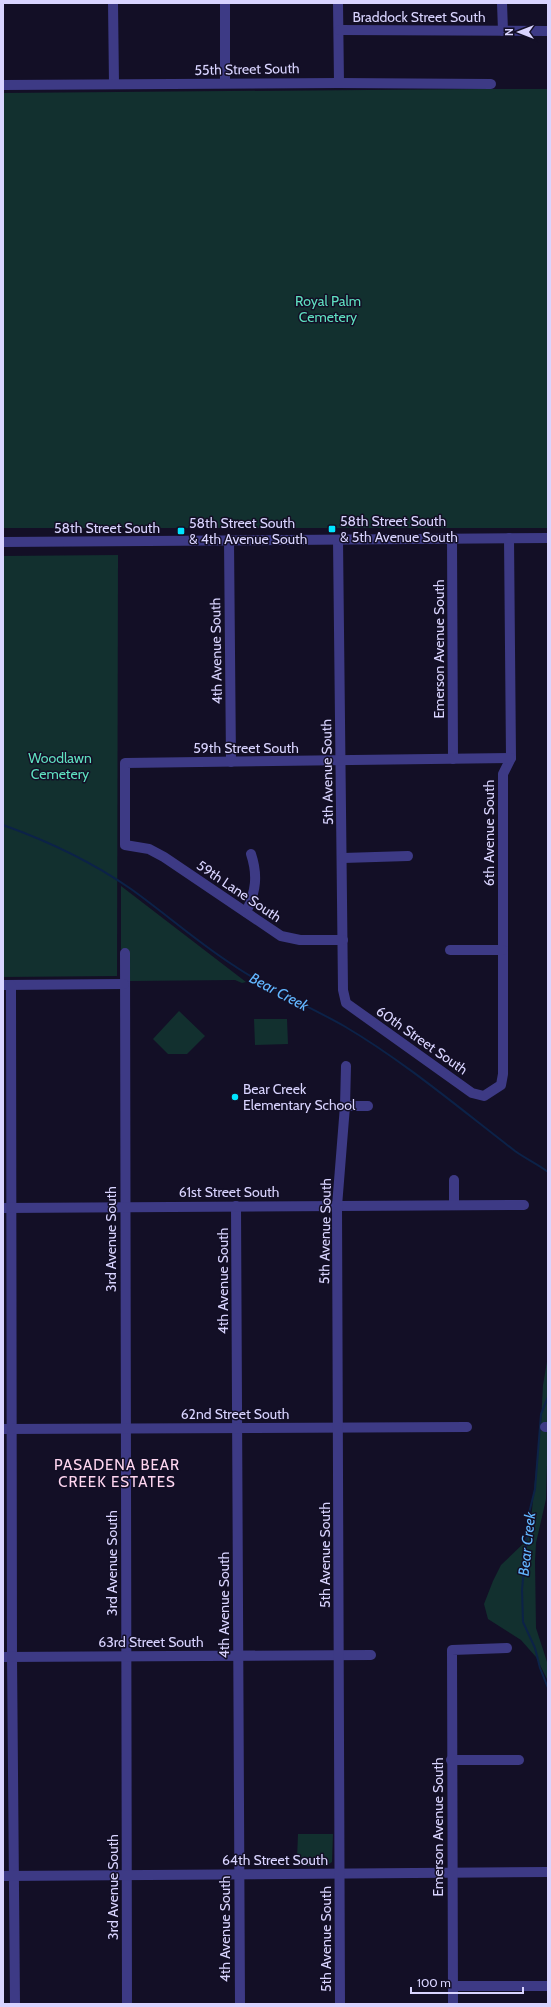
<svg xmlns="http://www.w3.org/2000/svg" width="551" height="2007" font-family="Cabin,sans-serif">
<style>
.green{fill:#12302f}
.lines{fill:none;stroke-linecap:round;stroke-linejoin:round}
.stream{stroke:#0c2248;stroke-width:2}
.minor{stroke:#3d3a85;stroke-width:10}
.poi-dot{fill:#00e5ff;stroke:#130f26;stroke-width:1.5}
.labels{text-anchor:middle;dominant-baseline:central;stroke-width:3;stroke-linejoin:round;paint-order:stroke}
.street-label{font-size:14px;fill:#d9d4ff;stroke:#130f26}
.park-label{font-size:14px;fill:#5fe0c0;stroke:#130f26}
.poi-label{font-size:14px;fill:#d9d4ff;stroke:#130f26;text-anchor:start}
.water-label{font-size:15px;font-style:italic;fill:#62b6ff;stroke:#130f26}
.neighbourhood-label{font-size:15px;letter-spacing:1px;fill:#ffd6f0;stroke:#130f26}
</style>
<rect width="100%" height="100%" fill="#130f26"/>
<g class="green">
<polygon points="478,89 548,89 548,528 3,528 3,93"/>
<polygon points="118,555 117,976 3,977 3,556"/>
<polygon points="121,886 246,982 242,983 235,980 129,981 129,950 121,949"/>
<polygon points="179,1011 205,1036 187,1054 168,1054 153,1039"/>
<polygon points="254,1019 287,1019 288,1044 255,1045"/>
<polygon points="548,1356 548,1423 541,1423 543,1385"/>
<polygon points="540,1428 541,1431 548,1431 546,1499 536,1543 535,1561 536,1628 548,1665 548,1681 536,1657 521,1640 488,1619 484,1604 493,1581 501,1565 524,1543 531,1520"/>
<polygon points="298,1834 333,1834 332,1862 326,1866 302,1866 297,1859"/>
</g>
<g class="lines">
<g class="stream">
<path d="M3,825C48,841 92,862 131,889C166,914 197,942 233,965C268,989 307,1005 344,1026C405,1062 459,1108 515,1151C526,1159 538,1164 548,1172"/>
<polyline points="548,1397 541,1414 535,1489 529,1513 522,1590 523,1622 535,1648 540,1668 548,1688"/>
</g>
<g class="minor">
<polyline points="113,3 114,84"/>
<polyline points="225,3 225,83"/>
<polyline points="338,3 339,83"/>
<polyline points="502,3 503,31"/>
<polyline points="339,30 548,31"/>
<polyline points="3,85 339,83 491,84"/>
<polyline points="452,539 453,759"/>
<polyline points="338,540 343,990 346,1003 472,1093 484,1096 501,1085 503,1074 503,774 511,758 509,538"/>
<polyline points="229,541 231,762"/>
<polyline points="3,542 548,538"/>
<polyline points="343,858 408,856"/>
<path d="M246,912C256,892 258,875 251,854"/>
<polyline points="343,940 300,940 281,936 164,857 149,849 125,845 125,763 511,758"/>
<polyline points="450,950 503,950"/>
<polyline points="125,953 127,2004"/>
<polyline points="3,985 124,984"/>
<polyline points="11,985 12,1657 15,2004"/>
<polyline points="345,1106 368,1106"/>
<polyline points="454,1180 454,1205"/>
<polyline points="236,1206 240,2004"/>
<polyline points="3,1208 524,1205"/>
<polyline points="545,1427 548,1427"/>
<polyline points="3,1429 467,1427"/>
<polyline points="3,1657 371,1655"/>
<polyline points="451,1760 519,1760"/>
<polyline points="3,1876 548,1872"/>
<polyline points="453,1986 548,1986"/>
<polyline points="340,2004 337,1206 345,1106 346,1066"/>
<polyline points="453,2004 452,1650 507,1648"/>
</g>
</g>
<g class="poi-dot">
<rect x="328" y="525" width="8" height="8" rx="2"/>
<rect x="177" y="527" width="8" height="8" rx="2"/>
<circle cx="235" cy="1097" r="4"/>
</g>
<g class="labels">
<g class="street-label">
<text x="419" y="17">Braddock Street South</text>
<text transform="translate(247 69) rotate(-1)">55th Street South</text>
<text x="107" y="528">58th Street South</text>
<text transform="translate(439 649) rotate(-90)">Emerson Avenue South</text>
<text transform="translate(216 651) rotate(-91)">4th Avenue South</text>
<text x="246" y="748">59th Street South</text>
<text transform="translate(327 772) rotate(-91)">5th Avenue South</text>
<text transform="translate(489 833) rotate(-90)">6th Avenue South</text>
<text transform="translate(239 891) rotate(34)">59th Lane South</text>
<text transform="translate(422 1040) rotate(35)">60th Street South</text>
<text x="229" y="1192">61st Street South</text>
<text transform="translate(325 1231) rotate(-89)">5th Avenue South</text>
<text transform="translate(111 1239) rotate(-90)">3rd Avenue South</text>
<text transform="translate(223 1281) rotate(-90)">4th Avenue South</text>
<text x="235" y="1414">62nd Street South</text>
<text transform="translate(325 1555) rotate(-90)">5th Avenue South</text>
<text transform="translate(112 1563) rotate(-90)">3rd Avenue South</text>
<text transform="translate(224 1605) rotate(-90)">4th Avenue South</text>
<text x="151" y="1642">63rd Street South</text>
<text transform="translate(438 1827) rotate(-90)">Emerson Avenue South</text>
<text x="275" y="1860">64th Street South</text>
<text transform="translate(113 1887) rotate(-90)">3rd Avenue South</text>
<text transform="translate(225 1929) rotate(-90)">4th Avenue South</text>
<text transform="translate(326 1939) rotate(-90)">5th Avenue South</text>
</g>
<g class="park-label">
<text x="328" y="301">Royal Palm<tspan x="328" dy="16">Cemetery</tspan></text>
<text x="60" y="758">Woodlawn<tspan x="60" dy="16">Cemetery</tspan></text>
</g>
<g class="poi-label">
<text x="340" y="521">58th Street South<tspan x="340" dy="16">&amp; 5th Avenue South</tspan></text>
<text x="189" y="523">58th Street South<tspan x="189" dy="16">&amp; 4th Avenue South</tspan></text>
<text x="243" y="1089">Bear Creek<tspan x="243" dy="16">Elementary School</tspan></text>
</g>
<g class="water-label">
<text transform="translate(279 992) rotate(28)">Bear Creek</text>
<text transform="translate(527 1544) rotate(-84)">Bear Creek</text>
</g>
<g class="neighbourhood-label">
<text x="117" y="1465">PASADENA BEAR<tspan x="117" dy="17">CREEK ESTATES</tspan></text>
</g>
</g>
<rect width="551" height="2007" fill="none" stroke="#d9d4ff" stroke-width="8"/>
<g transform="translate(519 32) rotate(270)" stroke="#130f26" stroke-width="3" paint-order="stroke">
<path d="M0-3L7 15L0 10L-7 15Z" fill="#d9d4ff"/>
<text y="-6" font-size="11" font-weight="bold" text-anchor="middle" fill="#d9d4ff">N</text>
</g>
<path d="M411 1987v6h112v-6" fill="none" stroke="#d9d4ff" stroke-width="2"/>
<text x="417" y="1987" font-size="12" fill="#d9d4ff" stroke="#130f26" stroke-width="3" paint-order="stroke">100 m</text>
</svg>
